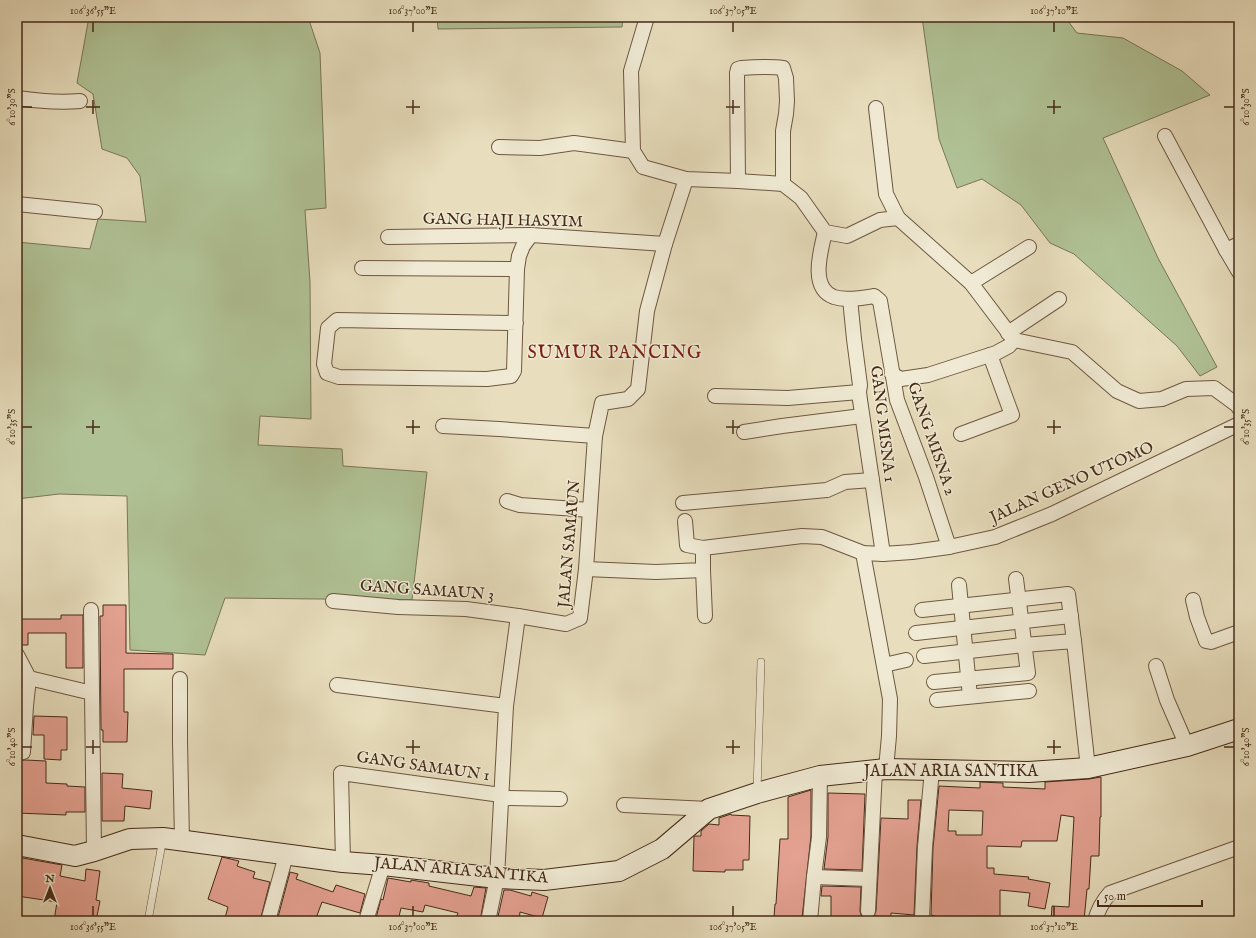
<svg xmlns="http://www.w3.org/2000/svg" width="1256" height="938" font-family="'IM FELL English',serif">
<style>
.green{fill:#b0c295;stroke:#7a7656}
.building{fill:#e4a191;stroke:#452a18;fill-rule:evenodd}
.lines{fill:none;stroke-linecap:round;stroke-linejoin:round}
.lane-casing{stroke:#6e5741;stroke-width:8}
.street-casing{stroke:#6e5741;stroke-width:16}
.secondary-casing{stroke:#452a18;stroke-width:22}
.lane{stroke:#f0ead4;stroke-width:7}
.street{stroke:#f0ead4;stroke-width:14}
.secondary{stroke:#f0ead4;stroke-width:20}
.ticks{fill:none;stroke:#452a18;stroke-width:1.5}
.labels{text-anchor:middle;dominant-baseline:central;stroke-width:3;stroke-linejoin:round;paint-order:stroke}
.street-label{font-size:16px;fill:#452a18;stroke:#f0ead4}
.quarter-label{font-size:18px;letter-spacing:1px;fill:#7a1f14;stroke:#f0ead4}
.neatline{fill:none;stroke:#452a18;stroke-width:1.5}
.ticks-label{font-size:10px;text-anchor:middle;fill:#452a18}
</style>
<rect width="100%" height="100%" fill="#e8debd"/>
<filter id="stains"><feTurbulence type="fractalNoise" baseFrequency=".005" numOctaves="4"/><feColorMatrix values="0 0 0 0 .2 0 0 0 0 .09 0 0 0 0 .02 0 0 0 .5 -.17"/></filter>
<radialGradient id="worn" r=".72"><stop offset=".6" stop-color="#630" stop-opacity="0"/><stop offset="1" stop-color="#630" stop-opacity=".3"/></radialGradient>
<g class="green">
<polygon points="89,17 308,17 320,53 326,208 305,210 310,282 311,419 260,416 258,445 342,449 343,466 427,472 412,600 225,598 205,655 130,650 127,496 59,494 17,499 17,242 90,249 98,219 146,222 140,176 127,158 102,149 93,94 77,83"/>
<polygon points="437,17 623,17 622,27 438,29"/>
<polygon points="922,17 1065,17 1077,33 1123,38 1182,71 1210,95 1103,138 1158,258 1217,367 1200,376 1177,346 1074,254 1050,243 1021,205 982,179 957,188 939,139"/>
</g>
<g class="building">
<polygon points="103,605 126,605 126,653 173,654 173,669 124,669 124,712 128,712 127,742 103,742 103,730 101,730 100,616 103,616"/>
<polygon points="61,615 83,615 83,668 66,668 66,633 28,633 28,645 17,645 17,619 61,619"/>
<polygon points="34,716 67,717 67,750 61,750 61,760 44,759 44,735 33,735"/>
<polygon points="25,760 46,761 46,783 67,784 67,786 85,787 85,812 66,812 66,815 17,813 17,761"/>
<polygon points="102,773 123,774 122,788 152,791 150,809 125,806 124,821 102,821"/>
<path d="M1101,777V817H1100L1099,856H1091L1089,889H1087L1084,921H1051L1052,906L1069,907L1074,817L1061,815L1057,841H1022L1021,847L987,846V868H994V874L1029,877L1028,879L1050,883L1045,909L1028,906L1030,893L1000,890V921H934L935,916L931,915L933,848L939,786L980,788V782L1003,783V787L1045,789V782L1089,779ZM949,810L983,811L982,835H956V831H948Z"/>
<polygon points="811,790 811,836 802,918 774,917 775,904 776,904 780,839 788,839 788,797"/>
<polygon points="828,793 865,794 862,870 824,869 828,837"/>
<polygon points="908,800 921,800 917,846 914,915 891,913 891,918 874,916 876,911 881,818 908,819"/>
<polygon points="731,814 731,815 750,816 749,860 743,860 743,870 725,870 725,872 693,871 694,836 701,836 701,831 709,824 719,825 719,818"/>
<polygon points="17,857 62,865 60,876 85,881 86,869 100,871 96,900 100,901 96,921 79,918 79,921 54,921 57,902 17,896"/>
<polygon points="222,857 239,861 237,866 255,872 253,878 270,882 260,921 234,921 225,918 228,907 208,899"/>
<polygon points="290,872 298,874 296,879 333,892 336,885 365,894 360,913 322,902 315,921 277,921"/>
<polygon points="388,878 411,882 411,880 429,883 429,886 471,896 474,887 486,888 480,921 455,921 458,913 425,905 423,912 401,908 398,921 378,921 379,919 376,918 381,899 383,900"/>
<polygon points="822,886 861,887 860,911 861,915 864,918 864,921 831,921 831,896 821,896"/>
<polygon points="504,890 510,890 531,896 532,892 548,897 542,918 520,912 519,921 497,921"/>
</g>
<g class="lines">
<defs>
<g id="lane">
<polyline points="757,791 761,662"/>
<polyline points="148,921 163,838"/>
</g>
<g id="street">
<polyline points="647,17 631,71 633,151 643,167 686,179 738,181 783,184 801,198 825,232 847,236 880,220 898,218 971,283 1014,340 1072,352 1117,391 1139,401 1162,399 1186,389 1214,388 1237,405 1239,408"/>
<path d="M17,98C38,101 58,103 80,101"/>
<polyline points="876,108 886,194 898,218"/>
<polyline points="1165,136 1226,250 1239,244"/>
<polyline points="499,147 540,148 574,143 633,151"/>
<path d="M738,181L737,73L738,69L741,68C755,67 769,66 783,68L786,78L787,101L786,114L783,131V184"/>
<polyline points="17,204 95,212"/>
<path d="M825,232C821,250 809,288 834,297C846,301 862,298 874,296L880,301L897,400L926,477L949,547"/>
<polyline points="388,237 531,235 665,244"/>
<polyline points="1226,250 1239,272"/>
<polyline points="362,268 517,269"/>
<polyline points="971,283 1029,247"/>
<polyline points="850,299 854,339 860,385 859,392 860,400 883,554"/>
<polyline points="516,323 337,320 328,328 324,364 327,373 339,377 487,379 511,376 514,371 517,269 519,256 523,246 531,235"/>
<polyline points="1008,333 1059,299"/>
<polyline points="892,374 901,379 928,375 996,353 1009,346 1014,340"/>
<polyline points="715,396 788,398 859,392"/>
<polyline points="443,426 499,429 595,436"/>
<polyline points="744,432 782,426 862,416"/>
<polyline points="961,434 1012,415 990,355"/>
<polyline points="507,501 520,505 590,510"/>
<polyline points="683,503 827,490 845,482 872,480"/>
<polyline points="685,521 687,545 703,548"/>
<polyline points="863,553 890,699 889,736 886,769"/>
<polyline points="586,569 656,572 703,570 703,548 802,536 822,537 863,553 883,554 912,552 949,547 995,537 1052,514 1239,424"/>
<polyline points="703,570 705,616"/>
<polyline points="959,585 970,696"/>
<polyline points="1193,600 1197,617 1206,641 1211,642 1239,632"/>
<polyline points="333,601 398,607 466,609 518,616"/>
<polyline points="91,610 92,693"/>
<polyline points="922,610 1068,594 1074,641"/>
<polyline points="916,633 1071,616"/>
<polyline points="17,655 29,678 92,693 94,851"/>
<polyline points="924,656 1024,645 1074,641 1088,768"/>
<polyline points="884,665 906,660"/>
<polyline points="1156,666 1167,700 1187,746"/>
<polyline points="180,679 180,741 182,841"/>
<polyline points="934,682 1028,673 1016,579"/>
<polyline points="337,685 506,706"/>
<polyline points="937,700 1029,691"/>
<polyline points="17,753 23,752 26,706 29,678 20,676"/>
<polyline points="501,798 560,799"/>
<polyline points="624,805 709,809"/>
<polyline points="343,862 341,773 501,795"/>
<polyline points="814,877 869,879"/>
<polyline points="868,911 875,770"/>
<polyline points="922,918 925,847 932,770"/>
<polyline points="268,921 286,855"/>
<polyline points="366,921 383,865"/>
<polyline points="488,921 497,878 506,706 518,616 566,624 580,618 586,569 595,436 602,403 628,399 638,389 647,311 665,244 686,179"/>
<polyline points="810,921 814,877 819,837 820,776"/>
<path d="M1095,921C1098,909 1102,902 1110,893L1239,847"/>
</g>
<polyline id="secondary" points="17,845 75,856 94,851 130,839 163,838 343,862 383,865 497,878 544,880 619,871 662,849 709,809 757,793 820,776 886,769 1029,772 1088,768 1187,746 1239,729"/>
</defs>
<use href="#lane" class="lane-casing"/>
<use href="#street" class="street-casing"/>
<use href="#secondary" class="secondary-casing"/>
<use href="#lane" class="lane"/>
<use href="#street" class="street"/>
<use href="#secondary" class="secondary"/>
</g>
<path class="ticks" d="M93,22V32M413,22V32M733,22V32M1054,22V32M93,100V114M413,100V114M733,100V114M1054,100V114M22,107H32M86,107H100M406,107H420M726,107H740M1047,107H1061M1224,107H1234M93,420V434M413,420V434M733,420V434M1054,420V434M22,427H32M86,427H100M406,427H420M726,427H740M1047,427H1061M1224,427H1234M93,740V754M413,740V754M733,740V754M1054,740V754M22,747H32M86,747H100M406,747H420M726,747H740M1047,747H1061M1224,747H1234M93,906V916M413,906V916M733,906V916M1054,906V916"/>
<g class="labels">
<g class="street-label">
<text transform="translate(503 221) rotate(1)">GANG HAJI HASYIM</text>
<text transform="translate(882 424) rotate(83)">GANG MISNA 1</text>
<text transform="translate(931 439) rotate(71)">GANG MISNA 2</text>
<text transform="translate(1072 483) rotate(-24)">JALAN GENO UTOMO</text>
<text transform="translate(570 544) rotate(-85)">JALAN SAMAUN</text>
<text transform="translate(427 591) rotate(4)">GANG SAMAUN 3</text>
<text transform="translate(423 767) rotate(8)">GANG SAMAUN 1</text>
<text x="951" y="772">JALAN ARIA SANTIKA</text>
<text transform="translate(461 871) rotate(5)">JALAN ARIA SANTIKA</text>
</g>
<g class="quarter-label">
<text x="615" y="353">SUMUR PANCING</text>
</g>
</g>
<rect width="1256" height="938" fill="none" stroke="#e8debd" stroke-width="44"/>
<g transform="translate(50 888)" stroke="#f0ead4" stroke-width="3" paint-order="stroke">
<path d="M0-3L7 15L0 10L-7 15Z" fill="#452a18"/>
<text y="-6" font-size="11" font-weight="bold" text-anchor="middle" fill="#452a18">N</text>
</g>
<path d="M1098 900v6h104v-6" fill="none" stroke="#452a18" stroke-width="2"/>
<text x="1104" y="900" font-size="12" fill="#452a18" stroke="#f0ead4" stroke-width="3" paint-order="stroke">50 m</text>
<rect x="22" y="22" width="1212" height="894" class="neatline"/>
<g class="ticks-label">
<text x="93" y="14">106°36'55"E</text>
<text x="413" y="14">106°37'00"E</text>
<text x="733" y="14">106°37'05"E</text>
<text x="1054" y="14">106°37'10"E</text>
<text transform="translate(11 107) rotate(-90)" y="4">6°10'30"S</text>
<text transform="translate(1245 107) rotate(-90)" y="4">6°10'30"S</text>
<text transform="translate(11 427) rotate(-90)" y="4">6°10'35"S</text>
<text transform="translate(1245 427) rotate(-90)" y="4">6°10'35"S</text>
<text transform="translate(11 747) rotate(-90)" y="4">6°10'40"S</text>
<text transform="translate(1245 747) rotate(-90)" y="4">6°10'40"S</text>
<text x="93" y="930">106°36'55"E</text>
<text x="413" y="930">106°37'00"E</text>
<text x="733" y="930">106°37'05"E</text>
<text x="1054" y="930">106°37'10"E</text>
</g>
<rect width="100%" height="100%" filter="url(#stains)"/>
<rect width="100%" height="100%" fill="url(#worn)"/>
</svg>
